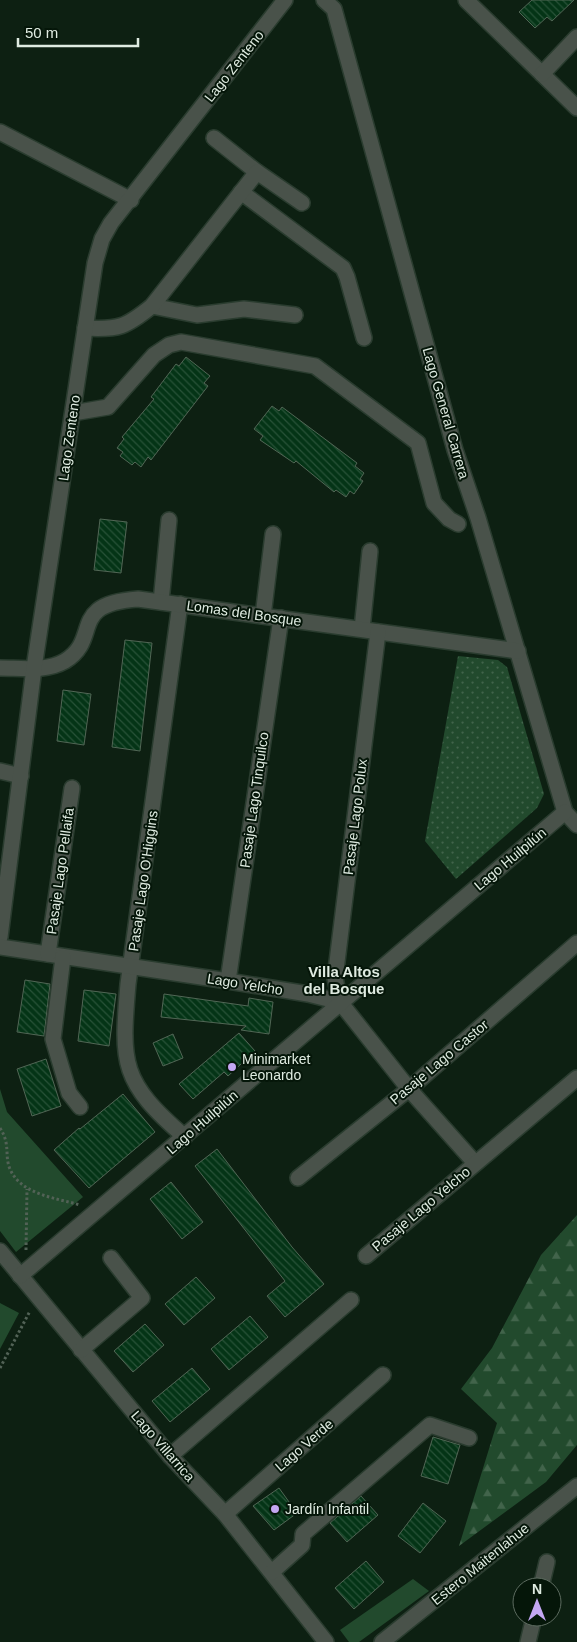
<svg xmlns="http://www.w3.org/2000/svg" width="577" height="1642" font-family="Helvetica,sans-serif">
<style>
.grass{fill:url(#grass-dots)}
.forest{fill:url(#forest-firs)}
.park{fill:#224a2d}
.building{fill:url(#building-back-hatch);stroke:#516655}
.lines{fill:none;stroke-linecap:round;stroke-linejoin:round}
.minor-casing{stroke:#2a3c2f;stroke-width:18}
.path{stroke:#526256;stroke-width:3;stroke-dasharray:2.5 2.5;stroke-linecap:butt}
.minor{stroke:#49524a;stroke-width:15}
.poi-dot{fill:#c3a7f2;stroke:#051609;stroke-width:2}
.labels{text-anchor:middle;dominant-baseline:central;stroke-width:4;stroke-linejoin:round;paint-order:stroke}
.street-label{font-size:14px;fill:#dfebe1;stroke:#051609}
.poi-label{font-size:14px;fill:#dfebe1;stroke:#051609;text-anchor:start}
.neighbourhood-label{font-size:15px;font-weight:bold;fill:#dfebe1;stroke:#051609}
</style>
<defs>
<pattern id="grass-dots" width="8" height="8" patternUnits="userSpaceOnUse" patternTransform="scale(1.25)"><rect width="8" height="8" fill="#224a2d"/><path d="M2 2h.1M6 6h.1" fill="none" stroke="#42644b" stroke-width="1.8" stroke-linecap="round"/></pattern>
<pattern id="forest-firs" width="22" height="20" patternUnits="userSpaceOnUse" patternTransform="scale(1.25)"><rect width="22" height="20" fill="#224a2d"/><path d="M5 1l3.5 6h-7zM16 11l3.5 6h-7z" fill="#42644b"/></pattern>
<pattern id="building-back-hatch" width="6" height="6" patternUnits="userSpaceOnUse" patternTransform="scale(1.25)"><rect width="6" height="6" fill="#043416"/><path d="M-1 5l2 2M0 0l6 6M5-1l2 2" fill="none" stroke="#285238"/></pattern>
</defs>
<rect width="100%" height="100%" fill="#0d2012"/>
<polygon class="grass" points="458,656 498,660 507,667 544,794 537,808 456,879 425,841"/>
<polygon class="forest" points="577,1215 577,1445 546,1482 459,1546 497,1423 461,1389 492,1348 541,1255"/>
<g class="park">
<polygon points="0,1089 7,1112 83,1197 16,1252 0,1231"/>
<polygon points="0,1303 19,1313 0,1349"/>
<polygon points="413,1579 429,1591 359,1642 349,1642 340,1630"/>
</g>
<g class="building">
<polygon points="532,0 574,0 552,21 547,17 535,28 519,12"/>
<polygon points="186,357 210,376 204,383 208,386 151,460 148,457 141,467 135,462 132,465 120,456 123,452 117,448 124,439 122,437 154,399 151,397 176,364 179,366"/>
<polygon points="272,406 279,411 282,407 357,463 355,466 364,473 360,479 363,481 354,494 350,491 346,497 336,490 334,492 296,461 294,463 260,440 263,436 254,429"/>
<polygon points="100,519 127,522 121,573 94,570"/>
<polygon points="125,640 152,643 140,751 112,747"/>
<polygon points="63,690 91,694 84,745 57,741"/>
<polygon points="25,980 50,984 44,1036 17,1032"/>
<polygon points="84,990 116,994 109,1046 78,1041"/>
<polygon points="164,994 248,1006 249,998 273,1002 269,1034 241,1030 246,1026 161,1017"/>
<polygon points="239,1033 255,1051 228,1076 224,1072 193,1099 179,1084"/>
<polygon points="173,1034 183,1058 163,1066 153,1043"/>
<polygon points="46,1059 61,1106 32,1116 17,1069"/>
<polygon points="123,1094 155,1132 89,1188 54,1150 79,1128 80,1129"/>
<polygon points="217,1149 292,1247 324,1284 285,1317 267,1296 285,1281 195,1166"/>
<polygon points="171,1182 203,1222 182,1239 150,1199"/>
<polygon points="196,1277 215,1298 184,1325 165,1304"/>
<polygon points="250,1316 268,1337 229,1370 211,1349"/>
<polygon points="145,1324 164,1345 133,1372 114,1351"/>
<polygon points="192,1368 210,1389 170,1422 152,1401"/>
<polygon points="433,1437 460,1445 448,1484 421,1476"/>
<polygon points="279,1488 297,1513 274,1530 253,1506"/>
<polygon points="361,1496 378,1515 347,1542 330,1523"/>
<polygon points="423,1503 446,1521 420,1553 398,1536"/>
<polygon points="366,1561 384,1582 354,1609 335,1588"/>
</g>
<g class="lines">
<defs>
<g id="minor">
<polyline points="324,0 334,9 455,450 478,518 565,812 577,825"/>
<polyline points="466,0 577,108"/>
<polyline points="542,74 577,37"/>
<polyline points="0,132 131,200"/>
<polyline points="214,138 257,172"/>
<polyline points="241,192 343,268 347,277 364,338"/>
<polyline points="152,306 197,315 244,309 295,315"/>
<path d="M85,328C119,330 126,327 152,306L257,172L302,203"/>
<polyline points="73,413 108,407 154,355 169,345 181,342 315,366 418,443 434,503 449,519 458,524"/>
<polyline points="161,602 169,520"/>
<path d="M180,604L128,984C121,1064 121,1082 185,1137"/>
<polyline points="263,616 273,534"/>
<polyline points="362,629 370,551"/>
<path d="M0,668C21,668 46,672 65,661C102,638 67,604 138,599L518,651"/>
<polyline points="0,771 21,776"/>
<polyline points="0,937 34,668 95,263 102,239 111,223 285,0"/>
<polyline points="0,947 228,981 308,994 340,1002 409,1089 475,1163"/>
<polyline points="48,954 72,788"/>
<polyline points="63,957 53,1039 69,1093 80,1107"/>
<polyline points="228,981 281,618"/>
<polyline points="340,1002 335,978 378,632"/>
<polyline points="298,1178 409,1089 577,943"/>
<polyline points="0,1251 170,1456 225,1514 326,1642"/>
<polyline points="366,1256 577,1078"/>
<polyline points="20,1276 565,812"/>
<polyline points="81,1350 142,1298 111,1258"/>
<polyline points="170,1456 351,1300"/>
<polyline points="225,1514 383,1375"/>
<polyline points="272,1572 302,1545 303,1534 430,1425 469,1438"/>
<polyline points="541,1587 547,1562"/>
<polyline points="382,1642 577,1486"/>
<polyline points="528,1642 534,1617"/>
</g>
</defs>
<use href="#minor" class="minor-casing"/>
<g class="path">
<path d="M0,1128C11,1145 4,1155 10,1169C21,1195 57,1198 80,1205"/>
<polyline points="26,1250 27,1189"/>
<polyline points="0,1368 30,1311"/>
</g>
<use href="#minor" class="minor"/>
</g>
<g class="poi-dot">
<circle cx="232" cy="1067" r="5"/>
<circle cx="275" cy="1509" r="5"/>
</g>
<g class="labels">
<g class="street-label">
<text transform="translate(234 66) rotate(-52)">Lago Zenteno</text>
<text transform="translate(446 413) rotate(74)">Lago General Carrera</text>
<text transform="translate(69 438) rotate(-82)">Lago Zenteno</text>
<text transform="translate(244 613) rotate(8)">Lomas del Bosque</text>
<text transform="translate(254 800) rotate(-82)">Pasaje Lago Tinquilco</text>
<text transform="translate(355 817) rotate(-83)">Pasaje Lago Polux</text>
<text transform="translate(510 859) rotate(-40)">Lago Huilpilún</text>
<text transform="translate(60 871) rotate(-82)">Pasaje Lago Pellaifa</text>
<text transform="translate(143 881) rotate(-82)">Pasaje Lago O'Higgins</text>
<text transform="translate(245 984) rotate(9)">Lago Yelcho</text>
<text transform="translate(439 1062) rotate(-40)">Pasaje Lago Castor</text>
<text transform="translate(202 1122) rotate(-41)">Lago Huilpilún</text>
<text transform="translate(421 1209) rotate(-40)">Pasaje Lago Yelcho</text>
<text transform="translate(304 1445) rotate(-41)">Lago Verde</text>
<text transform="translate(163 1446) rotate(49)">Lago Villarrica</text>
<text transform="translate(480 1564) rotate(-39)">Estero Maitenlahue</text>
</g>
<g class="poi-label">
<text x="242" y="1059">Minimarket<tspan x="242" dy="16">Leonardo</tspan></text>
<text x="285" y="1509">Jardín Infantil</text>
</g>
<g class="neighbourhood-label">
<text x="344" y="971">Villa Altos<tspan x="344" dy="17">del Bosque</tspan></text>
</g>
</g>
<g transform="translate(537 1602)"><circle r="24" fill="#051609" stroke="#5c6b5f"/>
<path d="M0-4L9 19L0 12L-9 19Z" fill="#c3a7f2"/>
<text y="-8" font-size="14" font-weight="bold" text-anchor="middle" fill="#dfebe1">N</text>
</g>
<path d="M18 38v8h120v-8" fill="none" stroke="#dfebe1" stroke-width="2.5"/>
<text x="25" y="38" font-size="15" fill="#dfebe1" stroke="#051609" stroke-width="4" paint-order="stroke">50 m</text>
</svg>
